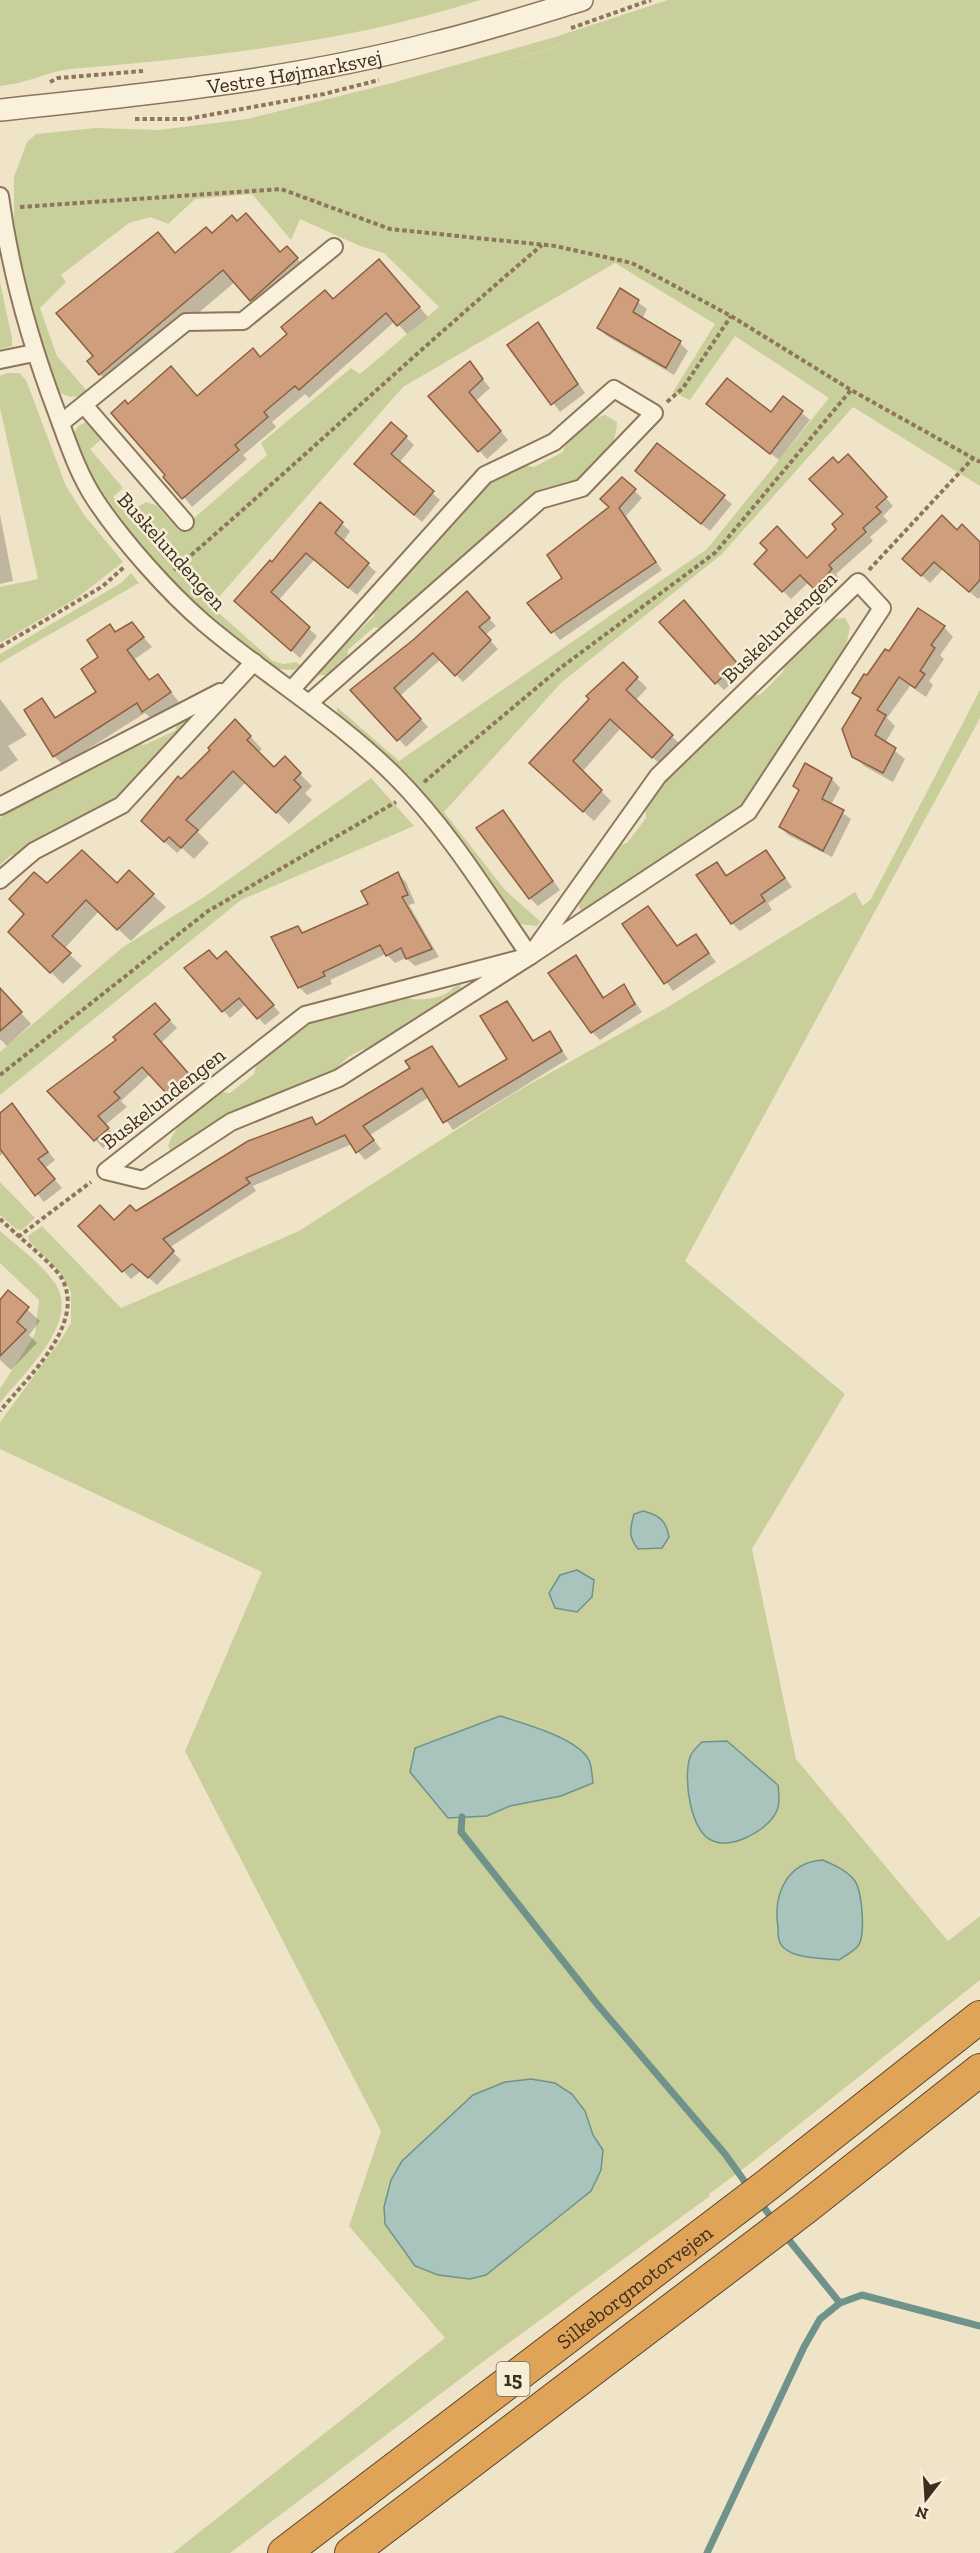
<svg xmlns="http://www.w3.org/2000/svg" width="980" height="2553" font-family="'Zilla Slab',serif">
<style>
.green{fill:#c9cf9b;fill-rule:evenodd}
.water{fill:#a9c4bc;stroke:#6f938a;stroke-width:1.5}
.shadow{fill:#0003}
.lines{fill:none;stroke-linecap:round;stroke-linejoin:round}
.stream{stroke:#6f938a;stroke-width:7}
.building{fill:#cf9f7d;stroke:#8d5f41;stroke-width:1.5}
.minor-casing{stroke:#8d765c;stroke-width:20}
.tertiary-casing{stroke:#8d765c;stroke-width:24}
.motorway-casing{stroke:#5b4430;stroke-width:34}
.path{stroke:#8d765c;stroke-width:4;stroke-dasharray:4.5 3;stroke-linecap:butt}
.minor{stroke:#faf1dc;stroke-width:16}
.tertiary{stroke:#faf1dc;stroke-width:21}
.motorway{stroke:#e0a458;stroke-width:32}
.labels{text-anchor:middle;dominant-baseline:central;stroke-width:5;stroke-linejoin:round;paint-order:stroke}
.shield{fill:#f7eed8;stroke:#756857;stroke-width:1.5}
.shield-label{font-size:20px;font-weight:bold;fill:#3d2e20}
.street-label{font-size:21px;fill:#3d2e20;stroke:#f7eed8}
</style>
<rect width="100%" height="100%" fill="#f0e4c8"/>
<g class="green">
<path d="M0,0H480C347,43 208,57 70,69C44,73 28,83 0,86Z"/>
<path d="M668,0H980V486L853,407L722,554L562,682L444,812L505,890L541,922L536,926L520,924L511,916L346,724L337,712V707L399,761L707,549L829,398L735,336L690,400L673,392L715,324L615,263L403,387L211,606L273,661L284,664L296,662L302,666L293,670L275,669L208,615L162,570L113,511L84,466L73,435L78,426L86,422L103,438L90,449L123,488L113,497L127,513L146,502L156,505L179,531L267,455L261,443L351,368L360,374L439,307L384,253L360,246L300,219L291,240L252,194L195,199L168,224L151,217L129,223L61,275L66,282L40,308L57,356L88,392C76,398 69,399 58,391L31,308L14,228V177L27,142L36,134L96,128L159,130L247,119L392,83L555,37ZM563,44L371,105L562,44Z"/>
<polygon points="0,282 12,338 12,346 0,349"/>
<polygon points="7,373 19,373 26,380 66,486 85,516 123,562 77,598 0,643 0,587 38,579 0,408 0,376"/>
<path d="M605,415L617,422C616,451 599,464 579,483L570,481L537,491L534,498L384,629L374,627L348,650L347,662L331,675H317L316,669L341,642L351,639L374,616L373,606L480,490C496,478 514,462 534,467L563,452C568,432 587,421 605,415Z"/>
<polygon points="131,573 139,583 0,663 0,654 121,583"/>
<polygon points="845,618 850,627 844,656 749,802 717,826 710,825 683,843 679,854 584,912 579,908 580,897 617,846 627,843 646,818 645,807 664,780 751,695 760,695 783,672 785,662 822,626 834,619"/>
<polygon points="980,690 980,718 685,1261 845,1394 752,1549 796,1759 948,1941 980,1916 980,1980 747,2166 709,2194 710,2196 480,2364 230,2553 173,2553 445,2338 349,2226 381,2131 185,1751 262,1572 0,1449 0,1422 62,1338 71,1323 71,1292 59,1271 29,1241 28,1236 42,1226 121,1308 299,1231 514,1093 668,1007 855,892 863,906 871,899"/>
<polygon points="186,719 190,722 159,761 150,761 128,785 131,790 119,801 20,856 11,855 0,865 0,818 3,814 135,743 144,745 175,731 178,721"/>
<polygon points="371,778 414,826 241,900 0,1095 0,1052 123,947 204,897"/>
<path d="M459,985L467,993L377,1048C362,1046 339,1060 334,1075L172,1153L168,1146C176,1121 199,1106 218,1091L230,1093L254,1074L257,1063L310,1024L407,998C417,1001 437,999 447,993C452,990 452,987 459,985Z"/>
<polygon points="0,1182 35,1218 22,1230 17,1230 0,1215"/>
<path d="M0,1231C18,1247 40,1262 54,1282C83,1320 23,1374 0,1403V1389L35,1334L39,1300L0,1263Z"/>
</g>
<g class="water">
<path d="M643,1511C659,1515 666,1520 669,1537L662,1548L638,1549C628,1537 630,1528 634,1514Z"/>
<polygon points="577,1570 594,1580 592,1597 577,1612 555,1608 549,1593 560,1575"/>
<path d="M500,1716C523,1723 577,1738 589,1760C592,1766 592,1777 593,1783L561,1796L510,1806L487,1816L448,1818L410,1772L415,1748Z"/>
<path d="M727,1741L778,1785C779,1796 781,1806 774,1816C763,1832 732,1849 713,1841C690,1832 683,1778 690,1757C692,1751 698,1746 702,1742Z"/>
<path d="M823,1860C834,1865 848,1871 855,1881C862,1892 866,1935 858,1946C854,1951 845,1956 839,1960C823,1958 796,1959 784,1948C778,1943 778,1935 778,1927C773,1894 787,1862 823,1860Z"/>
<polygon points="531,2079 555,2083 572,2094 585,2111 593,2135 603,2150 601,2170 591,2191 486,2275 470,2279 438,2275 415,2266 385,2224 384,2207 391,2180 402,2161 473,2095 505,2082"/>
</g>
<g class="shadow">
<polygon points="157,234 176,254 212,235 280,253 287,248 309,271 263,312 235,282 112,386 100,374 95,356"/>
<polygon points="388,270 428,317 407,334 395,321 309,398 305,394 272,422 276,427 243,455 247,459 192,507 167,476 128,406 198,398 260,358 334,300"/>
<polygon points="621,290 647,309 642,319 680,343 688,351 674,375 607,336 599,328"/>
<polygon points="538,324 585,393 560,412 509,345"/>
<polygon points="469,363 490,388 476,401 508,440 487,459 430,396"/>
<polygon points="784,398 810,420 779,460 716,412 771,414"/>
<polygon points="406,437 414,445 399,463 440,500 422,522 364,472"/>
<polygon points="658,445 732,504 710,531 645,479"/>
<polygon points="856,464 893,506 883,516 888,521 870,537 873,541 836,574 839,578 822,596 809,582 791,599 756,564 808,560 838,529 845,514 838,465"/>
<polygon points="622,479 642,498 626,516 662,570 560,640 529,603 564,579 611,507"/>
<polygon points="320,504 350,531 343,542 376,572 357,595 314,560 278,601 317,636 300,658 244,609 272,564"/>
<polygon points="0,515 13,581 0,584"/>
<polygon points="957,532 980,544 980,597 978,599 943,569 930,583 904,559"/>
<polygon points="474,601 496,626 485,635 498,649 463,682 441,659 400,696 428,727 406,747 353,690"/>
<polygon points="692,610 744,672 724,690 716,682"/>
<polygon points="132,624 152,647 135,659 150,681 158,676 179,702 153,720 145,713 63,765 54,756 42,700 57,718 98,692 100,658 110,626 116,633"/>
<polygon points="944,627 953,637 940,655 944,659 929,681 933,685 926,697 910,686 887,718 895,726 885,743 905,759 893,782 864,766 854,756 861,700 854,692 889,653"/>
<polygon points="607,676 610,678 637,678 647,688 635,701 682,746 663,767 621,728 582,772 611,801 594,821 541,773 591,699 588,696"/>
<polygon points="0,699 27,735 8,746 18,760 0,772"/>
<polygon points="248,734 262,749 258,753 274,769 285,759 312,786 305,793 312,800 289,824 246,782 198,832 209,843 194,859 182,848 177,853 155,833 181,781"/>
<polygon points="806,765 832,779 840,788 831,805 851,819 832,857 788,835 780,827 800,791"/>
<polygon points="503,812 560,890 538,906 530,898"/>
<polygon points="766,851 792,887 768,903 772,910 740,931 732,923 717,864 728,876"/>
<polygon points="129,873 166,907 131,941 99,911 64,949 82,966 63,984 10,932 47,885 117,885"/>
<polygon points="398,874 406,882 415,903 409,905 439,957 415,966 406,958 395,963 386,954 330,980 332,984 307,995 299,987 298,927 305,934 370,905"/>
<polygon points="648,908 678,947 696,936 716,962 673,991 624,925"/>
<polygon points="576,957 605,998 624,986 642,1012 600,1040 592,1032"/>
<polygon points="217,960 233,960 280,1013 265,1025 246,1004 230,1018 223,1010"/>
<polygon points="0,989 31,1024 7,1046 0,1039"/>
<polygon points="507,1003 535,1042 550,1033 568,1059 453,1130 429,1097 370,1135 381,1149 365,1160 352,1144 253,1186 256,1191 169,1248 181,1260 157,1285 141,1271 131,1279 80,1226 115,1222 312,1119 318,1125 412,1069 431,1048 460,1088 509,1060"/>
<polygon points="163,1013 177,1028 161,1043 196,1082 176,1101 150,1074 121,1101 127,1107 105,1125 116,1137 103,1148 49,1091"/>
<polygon points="12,1105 55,1160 45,1168 62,1188 44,1202 4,1152 0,1156 0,1115"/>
<polygon points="8,1292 40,1321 29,1335 37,1343 11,1370 0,1360 0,1301"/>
</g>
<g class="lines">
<g class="stream">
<polyline points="462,1817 461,1832 597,2004 725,2154 750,2189"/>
<polyline points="759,2201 774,2221"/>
<polyline points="784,2234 840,2303 862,2295 980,2326"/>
<polyline points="707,2553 804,2347 820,2319 840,2303"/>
</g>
</g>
<g class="building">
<polygon points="246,213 280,252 287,246 298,258 250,301 223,270 99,375 87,361 93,356 56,313 158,232 175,253 206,227 212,233 232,215 237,221"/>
<polygon points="379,259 420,307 397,326 386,313 299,390 295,386 264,412 268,417 235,445 239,450 182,499 163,477 165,475 111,413 125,400 128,404 171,366 197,396 253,348 260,357 287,334 281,327 325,290 333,299"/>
<polygon points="620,288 639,300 633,312 681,341 666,368 597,328"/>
<polygon points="538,322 578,384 551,405 507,345"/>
<polygon points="470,361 483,379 469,392 501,431 478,452 428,396"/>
<polygon points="727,378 771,412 783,396 803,411 770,454 706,404"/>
<polygon points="391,422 407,436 391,454 434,491 414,515 354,464"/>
<polygon points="657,443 725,495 701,524 635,471"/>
<polygon points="848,454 887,497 876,507 881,512 863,528 866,532 829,565 832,569 814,589 800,575 782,592 754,564 767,550 760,543 777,526 807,558 836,529 832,524 843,514 809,479 833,457 838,463"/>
<polygon points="622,477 636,489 619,508 656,562 551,633 527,603 562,578 547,555 609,507 600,499"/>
<polygon points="320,502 343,522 335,533 369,563 348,588 306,553 271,592 310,627 291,651 234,601 270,560 272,562"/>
<polygon points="942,515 957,530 962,524 980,542 980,580 969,592 934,562 921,576 902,559"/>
<polygon points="467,591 490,618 479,627 491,640 455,676 433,653 394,688 421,719 397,741 350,690 413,640"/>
<polygon points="684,600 737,663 715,684 659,622"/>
<polygon points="918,608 945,626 931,645 935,648 920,671 925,674 915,688 899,677 877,710 886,715 875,735 896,748 883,773 852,757 842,729 861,698 852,693 864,674 867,675 885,649 889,651"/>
<polygon points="132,622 144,637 127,650 149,680 158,674 171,692 142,712 137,703 53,757 24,710 42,698 55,718 96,692 81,669 98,657 87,640 110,624 115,632"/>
<polygon points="623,662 638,677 626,690 673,735 652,758 610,719 573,761 602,790 583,812 529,763 589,699 586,696"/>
<polygon points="235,719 251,736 247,740 274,767 285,756 301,773 294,780 301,787 276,813 233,771 186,820 198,830 181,848 169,837 164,842 141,821 178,776 181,779 210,750 208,748"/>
<polygon points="805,763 832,778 822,799 844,810 823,851 779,827 799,790 793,786"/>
<polygon points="503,810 553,881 529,899 476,828"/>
<polygon points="82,850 117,883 129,870 154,894 117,930 86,900 52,936 71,953 50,973 8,932 24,914 9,899 34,872 47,883"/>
<polygon points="766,850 785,878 761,895 765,901 731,924 696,875 717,862 726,876"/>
<polygon points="398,872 408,895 402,897 432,949 406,959 401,948 386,956 380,945 323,972 325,976 298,988 271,937 298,926 302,933 368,904 361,891"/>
<polygon points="648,906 677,946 696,934 709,953 664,984 622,924"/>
<polygon points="209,950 217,959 226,951 274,1005 257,1019 239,998 222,1012 184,968"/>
<polygon points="576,955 603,998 624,984 635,1004 591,1033 548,973"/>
<polygon points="0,988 22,1012 0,1031"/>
<polygon points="507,1001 533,1041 550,1031 562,1051 443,1123 422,1088 363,1126 374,1140 356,1153 345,1135 246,1178 250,1183 163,1239 174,1251 148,1278 132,1264 122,1272 78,1226 100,1205 114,1220 130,1205 136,1211 248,1141 312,1117 316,1125 410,1068 405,1061 432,1046 459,1087 507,1059 480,1016"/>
<polygon points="155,1003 170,1020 154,1034 189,1074 167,1094 142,1067 114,1092 120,1098 98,1116 109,1128 94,1141 47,1091 116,1040 113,1037"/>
<polygon points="12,1103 48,1152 38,1159 55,1179 35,1196 0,1149 0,1113"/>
<polygon points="8,1290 29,1307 17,1322 26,1330 0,1356 0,1300"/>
</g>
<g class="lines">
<defs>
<g id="minor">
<path d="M0,196C10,271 30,342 57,413C68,443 78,474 96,501C122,540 168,592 204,623C266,676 337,718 395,776C448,829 488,895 530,956"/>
<polyline points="0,360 34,353"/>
<polyline points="84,405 185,522"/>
<polyline points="61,423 186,322 243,321 334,247"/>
<polygon points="858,582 882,608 748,812 530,956 658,776"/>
<polyline points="292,689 485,475 554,442 614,389 654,413 582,488 540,500 309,703"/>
<polyline points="0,806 220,692"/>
<polyline points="0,880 34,851 122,805 254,662"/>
<polygon points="530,956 339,1078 231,1122 143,1180 106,1171 305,1015"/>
</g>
<g id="tertiary">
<path id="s1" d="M0,110C144,95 292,80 433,43C483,31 533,15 582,0"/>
</g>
<g id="motorway">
<path id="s2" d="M284,2553L766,2186L980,2017"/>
<polyline points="351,2553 804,2209 980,2070"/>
</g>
</defs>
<use href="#minor" class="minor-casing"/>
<use href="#tertiary" class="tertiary-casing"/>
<use href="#motorway" class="motorway-casing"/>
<g class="path">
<polyline points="571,28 651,0"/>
<polyline points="50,82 58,78 143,71"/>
<polyline points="135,119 187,119 324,94 379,80"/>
<polyline points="20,207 281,189 390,229 555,246 632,263 731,316 851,390 980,462"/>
<polyline points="667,402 683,388 731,316"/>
<path d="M174,570C298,463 417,351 542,245"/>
<polyline points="869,570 973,458"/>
<polyline points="0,647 103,586 124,567"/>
<polyline points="424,782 559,669 716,552 851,390"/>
<polyline points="0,1075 208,911 396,802"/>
<path d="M0,1219C14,1233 53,1264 61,1277C88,1323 27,1378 0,1411"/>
<polyline points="18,1237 91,1182"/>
</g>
<use href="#minor" class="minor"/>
<use href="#tertiary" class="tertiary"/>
<use href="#motorway" class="motorway"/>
</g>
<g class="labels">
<rect class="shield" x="496.5" y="2362" width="33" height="34" rx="4.5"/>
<g class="shield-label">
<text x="513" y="2379">15</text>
</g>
<g class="street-label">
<text stroke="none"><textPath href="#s1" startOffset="297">Vestre Højmarksvej</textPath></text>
<text transform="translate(172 551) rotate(48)">Buskelundengen</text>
<text transform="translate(779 627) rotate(-44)">Buskelundengen</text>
<text transform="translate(163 1098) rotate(-38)">Buskelundengen</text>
<text stroke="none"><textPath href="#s2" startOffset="440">Silkeborgmotorvejen</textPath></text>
</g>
</g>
<g transform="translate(926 2499) rotate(197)" stroke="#f7eed8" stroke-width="4.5" paint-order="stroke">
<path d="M0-4.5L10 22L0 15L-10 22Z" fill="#3d2e20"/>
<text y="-9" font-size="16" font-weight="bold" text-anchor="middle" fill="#3d2e20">N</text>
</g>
</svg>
